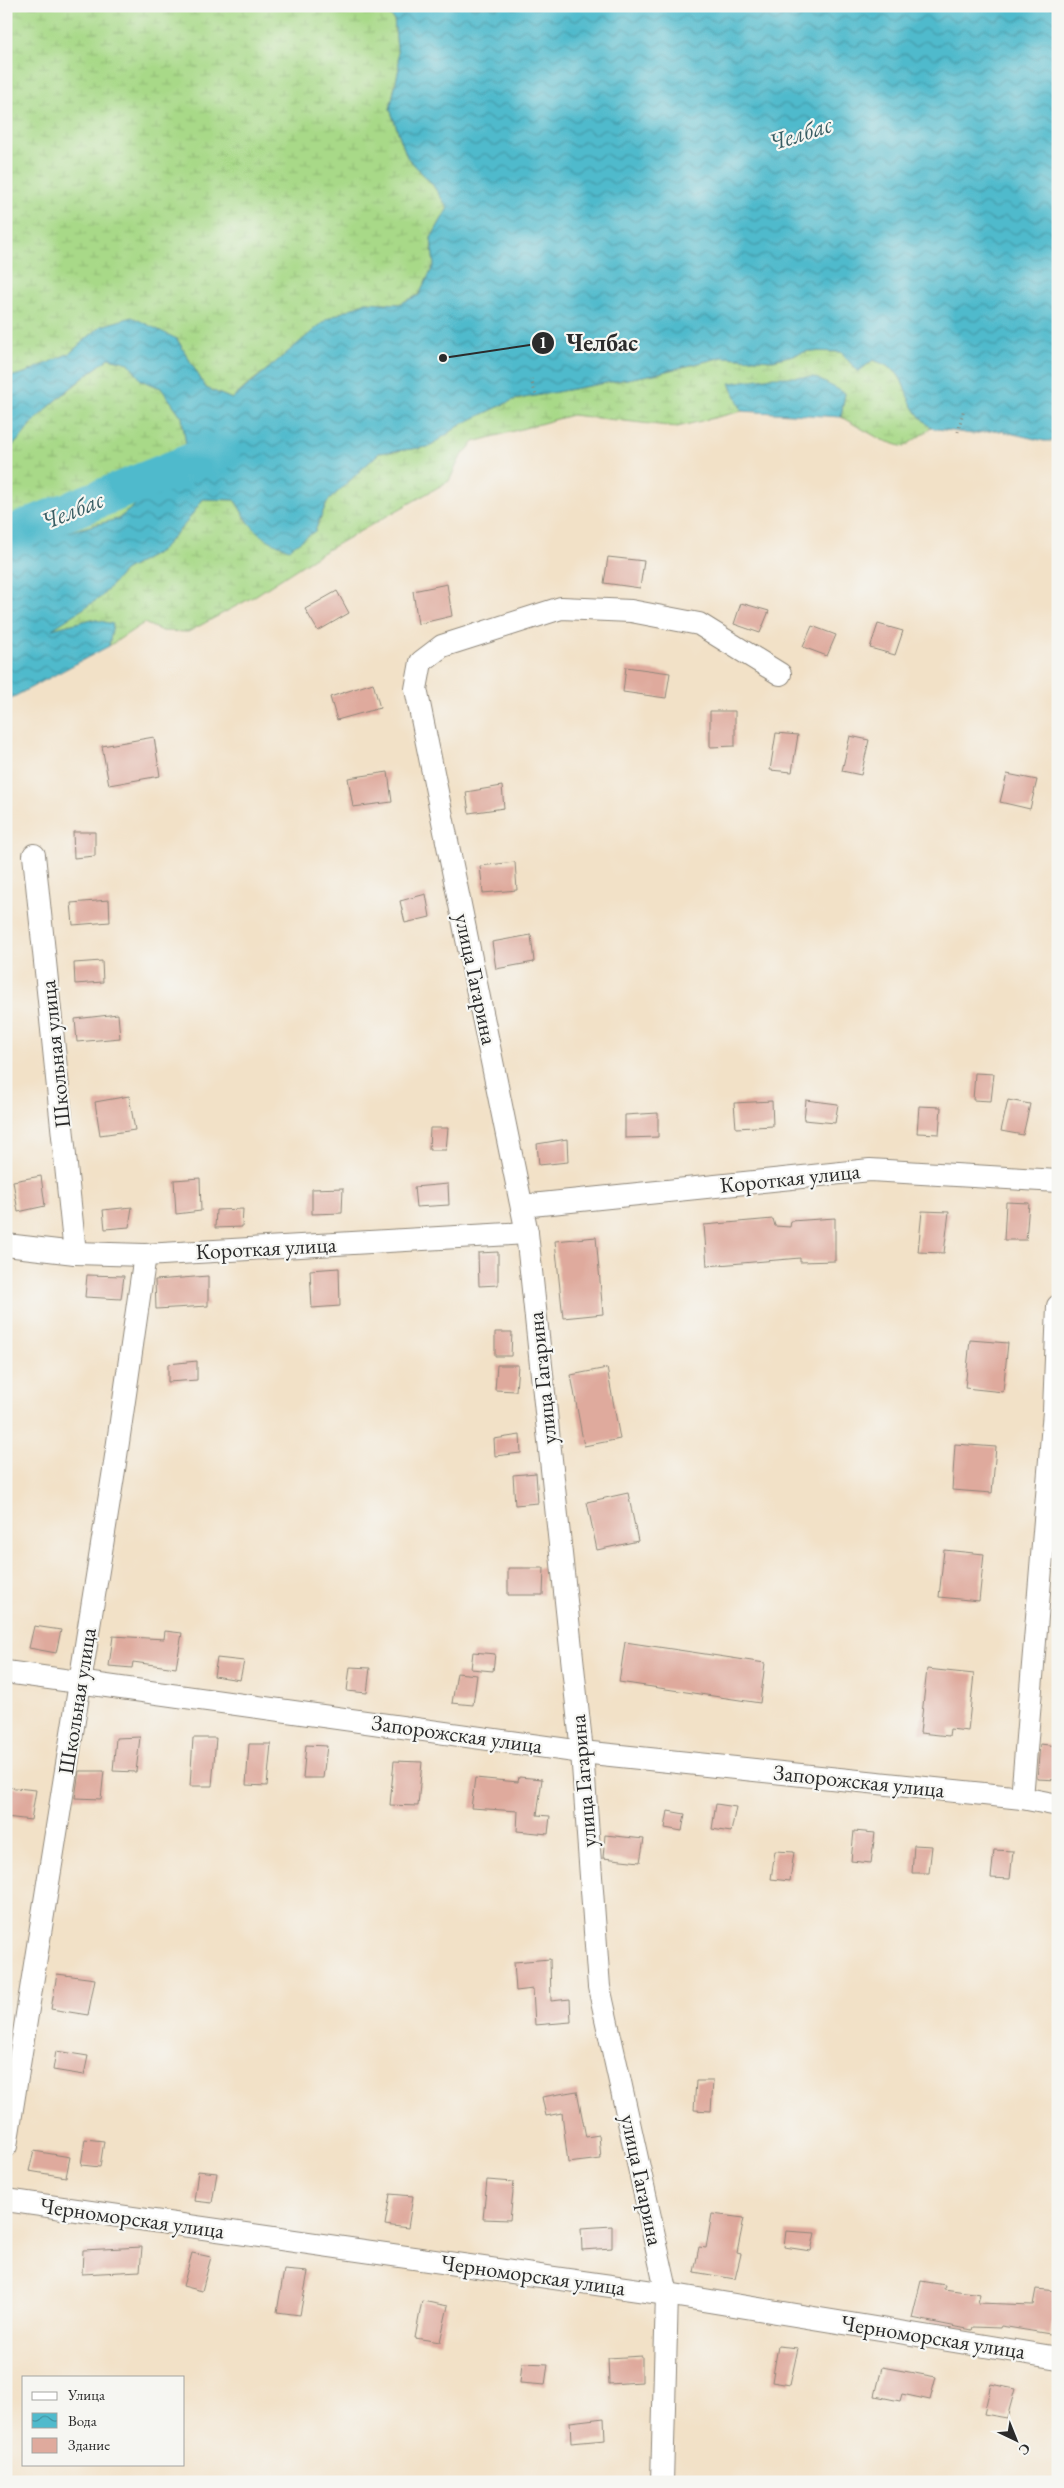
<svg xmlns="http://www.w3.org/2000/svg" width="1064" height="2488" font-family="'EB Garamond',serif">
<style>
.wetland{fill:url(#wetland-marsh);stroke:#6a825a}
.water{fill:url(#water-waves);stroke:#3e727c}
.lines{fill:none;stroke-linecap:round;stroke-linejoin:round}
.river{stroke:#50bacc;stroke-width:38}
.building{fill:#dfaa9d}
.minor-casing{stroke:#8e8679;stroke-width:24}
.path{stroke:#8e8679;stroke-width:3;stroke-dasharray:1 4;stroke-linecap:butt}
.minor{stroke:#fff;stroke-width:22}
.labels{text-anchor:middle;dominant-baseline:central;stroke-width:4.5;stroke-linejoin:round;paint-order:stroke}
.street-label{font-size:22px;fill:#2b2b2b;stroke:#f6f6f2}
.water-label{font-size:24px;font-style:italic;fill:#385d63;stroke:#f6f6f2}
.leader{fill:none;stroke:#2b2b2b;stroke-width:2}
.callout-dot{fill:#2b2b2b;stroke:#f6f6f2;stroke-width:2}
.mark-label{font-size:15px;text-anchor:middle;font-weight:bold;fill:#fff}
.callout-label{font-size:24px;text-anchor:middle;font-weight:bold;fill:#2b2b2b;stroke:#f6f6f2;stroke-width:4.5;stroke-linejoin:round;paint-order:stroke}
</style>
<defs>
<pattern id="wetland-marsh" width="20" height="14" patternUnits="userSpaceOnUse" patternTransform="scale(1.25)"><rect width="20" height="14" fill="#a8d988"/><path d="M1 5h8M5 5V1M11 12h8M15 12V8" fill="none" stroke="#91ba76"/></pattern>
<pattern id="water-waves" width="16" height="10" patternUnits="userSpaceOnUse" patternTransform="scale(1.25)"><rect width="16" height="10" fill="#50bacc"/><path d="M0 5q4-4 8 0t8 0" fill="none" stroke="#4397a6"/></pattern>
</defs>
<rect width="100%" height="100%" fill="#f6f6f2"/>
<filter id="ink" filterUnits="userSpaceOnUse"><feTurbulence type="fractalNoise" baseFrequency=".02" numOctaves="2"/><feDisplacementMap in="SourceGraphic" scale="10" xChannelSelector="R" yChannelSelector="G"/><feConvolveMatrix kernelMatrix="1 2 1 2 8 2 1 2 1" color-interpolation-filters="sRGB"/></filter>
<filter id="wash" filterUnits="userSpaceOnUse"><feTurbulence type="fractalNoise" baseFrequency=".0096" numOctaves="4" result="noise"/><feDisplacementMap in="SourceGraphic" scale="20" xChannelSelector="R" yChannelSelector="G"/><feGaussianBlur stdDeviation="1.12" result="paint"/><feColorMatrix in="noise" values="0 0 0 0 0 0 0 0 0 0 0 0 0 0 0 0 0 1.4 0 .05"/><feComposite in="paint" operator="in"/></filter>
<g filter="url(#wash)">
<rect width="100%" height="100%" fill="#f2e1c7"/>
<g class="wetland">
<polygon points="6,6 379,6 394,19 399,68 390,109 407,157 432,184 448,208 431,238 434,265 419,295 399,304 366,302 281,359 252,381 232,399 206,388 177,339 101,326 70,353 25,373 6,378"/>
<path d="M809,351L841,352L858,372L873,360C909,372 899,386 915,410C919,416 925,422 931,428L904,447L882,440L841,417L845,393L731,383L742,411L677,427L572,415L474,442L460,458L449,481L318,555L253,597L188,632L162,631L144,623L109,646L112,624L92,619L50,630L101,597L124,571L160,551L186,523L203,499L235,500L247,521L315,531L327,502L379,453L428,447L462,424L513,400L654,374L723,357L773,360Z"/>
<path d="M109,358L130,363L141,380L161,388L182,417L187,453L168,479L118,519L28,542L6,553V449C20,443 26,429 36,419C59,397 84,377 109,358Z"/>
</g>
<g class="water">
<path d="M379,6H1058V441H1044L996,430L972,434L931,428C925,422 919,416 915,410C899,386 909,372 873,360L858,372L841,352L809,351L773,360L723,357L654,374L513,400L462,424L428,447L379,453L327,502L315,531L289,549C258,538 251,528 235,500L203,499L186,523L160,551L124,571L101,597L52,629L92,619L113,624L109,646L6,701V553L28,542L118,519L168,479L187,453L182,417L161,388L141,380L129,363L109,358C83,377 59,397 36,419C26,429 20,443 6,449V378L25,373L70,353L101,326L132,317L177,339L206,388L232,399L327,319L366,302L399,304L419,295L434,265L431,238L448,208L432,184L407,157L390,109L399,68L394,19Z"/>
<polygon points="773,377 814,377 845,393 841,417 742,411 730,383"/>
</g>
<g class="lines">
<polyline class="river" points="6,536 222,450"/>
</g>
<g id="blocks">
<g class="building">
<polygon points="608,557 644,561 640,588 604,583"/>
<polygon points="447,584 452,616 418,624 413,591"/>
<polygon points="337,591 349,613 318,631 305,609"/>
<polygon points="741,603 769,611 760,633 734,624"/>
<polygon points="878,624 903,631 895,655 870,648"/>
<polygon points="812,626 836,635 827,656 803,647"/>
<polygon points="626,667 670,673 666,698 623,692"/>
<polygon points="373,683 380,708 337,720 330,697"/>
<polygon points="710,711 735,711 735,746 710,747"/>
<polygon points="776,733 798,735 792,772 770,770"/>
<polygon points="850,736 869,740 861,775 842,771"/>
<polygon points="154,737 160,776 109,785 102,746"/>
<polygon points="388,772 392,802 353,807 348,778"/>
<polygon points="1007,774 1037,780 1030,809 1000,802"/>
<polygon points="502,786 504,808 469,813 466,792"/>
<polygon points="73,832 95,832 95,856 74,858"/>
<polygon points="515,862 517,890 483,893 480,866"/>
<polygon points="426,894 430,917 405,923 400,901"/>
<polygon points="109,900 110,922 73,925 71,903"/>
<polygon points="531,935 534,962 496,969 492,942"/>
<polygon points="102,961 103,982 75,984 74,963"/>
<polygon points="118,1014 120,1038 77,1042 75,1019"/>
<polygon points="975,1073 994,1074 991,1101 973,1100"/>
<polygon points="129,1096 135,1130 100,1135 95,1102"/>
<polygon points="806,1100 838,1104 835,1123 804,1120"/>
<polygon points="1008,1100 1030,1104 1023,1135 1001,1131"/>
<polygon points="772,1101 773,1126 736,1128 734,1103"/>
<polygon points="919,1106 941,1107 939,1134 917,1133"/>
<polygon points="658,1113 658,1137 625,1138 625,1115"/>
<polygon points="430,1128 448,1128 446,1150 429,1150"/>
<polygon points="567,1139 568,1162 539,1165 537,1144"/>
<polygon points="41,1176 45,1206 18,1212 13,1181"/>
<polygon points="200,1178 201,1211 176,1214 174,1180"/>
<polygon points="448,1184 449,1205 416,1207 414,1187"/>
<polygon points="343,1188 342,1213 312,1214 312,1189"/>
<polygon points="1006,1202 1029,1203 1026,1240 1004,1240"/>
<polygon points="132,1207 129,1227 105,1229 103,1210"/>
<polygon points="243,1209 242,1227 215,1228 216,1210"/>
<polygon points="922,1211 949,1212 944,1253 918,1252"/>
<polygon points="835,1218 835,1261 800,1262 800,1258 707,1266 704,1225 773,1219 775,1226 790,1227 791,1221"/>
<polygon points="596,1237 603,1314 563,1318 555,1241"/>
<polygon points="498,1252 498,1285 479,1286 478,1253"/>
<polygon points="339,1268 340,1306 312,1308 310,1270"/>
<polygon points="87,1275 124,1276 121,1299 85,1297"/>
<polygon points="208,1276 208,1306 156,1309 155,1280"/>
<polygon points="495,1332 512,1332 511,1356 495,1356"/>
<polygon points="970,1340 1008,1343 1003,1392 965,1388"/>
<polygon points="197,1361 197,1380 168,1382 168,1364"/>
<polygon points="497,1365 518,1365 516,1391 495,1390"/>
<polygon points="607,1368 620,1439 584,1446 571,1375"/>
<polygon points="520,1435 521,1453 495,1456 494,1439"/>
<polygon points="955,1444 996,1447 992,1493 952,1490"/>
<polygon points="536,1473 538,1503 515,1505 513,1475"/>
<polygon points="628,1493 638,1541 597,1550 587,1502"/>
<polygon points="944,1550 984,1554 979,1601 939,1597"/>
<polygon points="508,1568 544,1568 543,1595 508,1595"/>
<polygon points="34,1626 61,1630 56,1653 29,1648"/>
<polygon points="165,1631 182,1633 176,1668 133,1662 132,1668 109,1666 113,1636 164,1639"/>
<polygon points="625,1642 765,1663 760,1703 619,1682"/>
<polygon points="473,1652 495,1654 493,1671 471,1669"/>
<polygon points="217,1658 244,1661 240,1680 214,1676"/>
<polygon points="350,1667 370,1668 367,1693 347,1691"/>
<polygon points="927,1669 974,1674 968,1731 950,1729 949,1736 920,1733"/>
<polygon points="457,1673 477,1675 473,1705 452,1703"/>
<polygon points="140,1737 136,1772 113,1771 116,1738"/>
<polygon points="193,1738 216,1738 212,1786 190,1786"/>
<polygon points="249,1744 271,1744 267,1786 246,1785"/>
<polygon points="1040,1744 1058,1746 1058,1780 1037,1779"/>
<polygon points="306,1745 327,1746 323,1778 303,1778"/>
<polygon points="394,1761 422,1762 418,1806 390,1805"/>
<polygon points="79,1771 104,1771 101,1799 75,1798"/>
<polygon points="519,1777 542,1779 537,1815 550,1816 548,1834 517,1831 518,1811 471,1808 475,1778 518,1782"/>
<polygon points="6,1787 36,1790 31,1820 6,1817"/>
<polygon points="716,1804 736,1807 731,1832 712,1829"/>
<polygon points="668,1811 685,1814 682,1831 665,1828"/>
<polygon points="854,1831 875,1833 871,1863 851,1861"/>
<polygon points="605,1835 644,1839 640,1862 603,1858"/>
<polygon points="914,1845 932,1846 929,1873 912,1873"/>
<polygon points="994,1850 1013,1851 1010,1879 991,1878"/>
<polygon points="775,1851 794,1852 790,1881 771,1879"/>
<polygon points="550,1959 551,2001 570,1999 571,2022 535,2025 533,1989 516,1991 514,1962"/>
<polygon points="57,1974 95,1979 88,2015 51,2009"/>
<polygon points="56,2051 88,2056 84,2075 53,2070"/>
<polygon points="696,2081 713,2081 711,2111 694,2110"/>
<polygon points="577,2091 586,2137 599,2135 601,2159 568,2163 562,2113 546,2116 542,2097"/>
<polygon points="85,2139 104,2141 100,2167 81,2165"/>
<polygon points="34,2151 70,2157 66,2177 29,2171"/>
<polygon points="198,2171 217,2173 212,2203 194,2201"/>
<polygon points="487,2180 514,2182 510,2220 483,2219"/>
<polygon points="390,2194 413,2196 408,2228 385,2225"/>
<polygon points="712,2214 744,2218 737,2253 741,2254 735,2279 694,2272 699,2247 706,2248"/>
<polygon points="612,2226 612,2248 582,2250 581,2228"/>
<polygon points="786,2231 815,2233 811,2251 784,2247"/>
<polygon points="142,2247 140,2271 82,2274 83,2250"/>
<polygon points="192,2253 211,2257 202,2291 183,2286"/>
<polygon points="284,2270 308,2272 300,2315 277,2312"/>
<polygon points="921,2281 945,2285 944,2289 980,2294 978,2303 1033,2305 1036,2289 1058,2291 1050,2334 1001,2326 1000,2328 973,2327 972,2330 912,2318"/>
<polygon points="422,2301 448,2306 440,2342 415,2338"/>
<polygon points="778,2346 798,2348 790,2385 772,2382"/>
<polygon points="642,2356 642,2382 609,2384 608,2358"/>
<polygon points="522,2363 548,2364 545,2385 520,2383"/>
<polygon points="882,2367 936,2377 930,2400 902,2394 900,2401 875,2396"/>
<polygon points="991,2384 1015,2389 1007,2418 984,2414"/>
<polygon points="604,2418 605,2440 571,2443 570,2422"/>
</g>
</g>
</g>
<g filter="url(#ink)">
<use href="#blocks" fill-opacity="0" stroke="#8e8679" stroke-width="1"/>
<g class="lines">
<defs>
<g id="minor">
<polyline points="34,855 75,1253"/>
<polyline points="522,1206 870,1170 1058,1181"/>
<polyline points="6,1245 75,1253 145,1255 527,1233"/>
<polyline points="6,1672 582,1752 1022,1798 1058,1805"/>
<polyline points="1022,1798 1054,1411 1058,1306"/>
<polyline points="6,2146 114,1470 145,1255"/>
<polyline points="6,2200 667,2294 1058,2358"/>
<polyline points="662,2482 667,2294 599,1987 582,1752 527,1233 416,689 421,662 442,646 561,608 631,611 699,624 780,674"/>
</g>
</defs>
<use href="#minor" class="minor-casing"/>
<g class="path">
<polyline points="531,379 536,396"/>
<polyline points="958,432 964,408"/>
</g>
<use href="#minor" class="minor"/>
</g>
</g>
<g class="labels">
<g class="street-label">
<text transform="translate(476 979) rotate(78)">улица Гагарина</text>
<text transform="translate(55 1054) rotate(-96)">Школьная улица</text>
<text transform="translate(790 1178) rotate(-6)">Короткая улица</text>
<text transform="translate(266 1248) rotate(-3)">Короткая улица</text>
<text transform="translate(542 1378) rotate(-96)">улица Гагарина</text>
<text transform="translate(77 1701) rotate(-81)">Школьная улица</text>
<text transform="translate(457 1734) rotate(8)">Запорожская улица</text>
<text transform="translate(583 1781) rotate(-95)">улица Гагарина</text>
<text transform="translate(859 1781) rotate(6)">Запорожская улица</text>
<text transform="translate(642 2180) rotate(78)">улица Гагарина</text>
<text transform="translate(132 2218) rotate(8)">Черноморская улица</text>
<text transform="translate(533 2275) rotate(8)">Черноморская улица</text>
<text transform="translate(933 2337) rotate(9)">Черноморская улица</text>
</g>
<g class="water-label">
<text transform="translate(800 133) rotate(-18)">Челбас</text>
<text transform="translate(72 510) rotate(-22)">Челбас</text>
</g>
</g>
<path class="leader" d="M443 358L543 343"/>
<g class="callout-dot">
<circle cx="443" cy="358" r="5"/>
<circle cx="543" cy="343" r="12"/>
</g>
<g class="mark-label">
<text x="543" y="348">1</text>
</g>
<g class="callout-label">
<text x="602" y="351">Челбас</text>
</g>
<rect width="1064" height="2488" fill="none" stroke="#f6f6f2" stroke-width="25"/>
<rect x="22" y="2376" width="162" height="90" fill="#f6f6f2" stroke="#a5a5a2"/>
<rect x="32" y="2392" width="25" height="8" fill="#ffffff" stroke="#a5a5a2"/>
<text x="68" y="2400" font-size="15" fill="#2b2b2b">Улица</text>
<rect x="32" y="2413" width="25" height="15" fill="url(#water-waves)" stroke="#a5a5a2"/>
<text x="68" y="2426" font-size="15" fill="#2b2b2b">Вода</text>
<rect x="32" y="2438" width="25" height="15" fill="#dfaa9d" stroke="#a5a5a2"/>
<text x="68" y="2450" font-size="15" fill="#2b2b2b">Здание</text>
<g transform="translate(1016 2440) rotate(137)" stroke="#f6f6f2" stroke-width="4" paint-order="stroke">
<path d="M0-4L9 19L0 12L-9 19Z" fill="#2b2b2b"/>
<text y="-8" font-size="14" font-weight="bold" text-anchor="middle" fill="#2b2b2b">С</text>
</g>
</svg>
